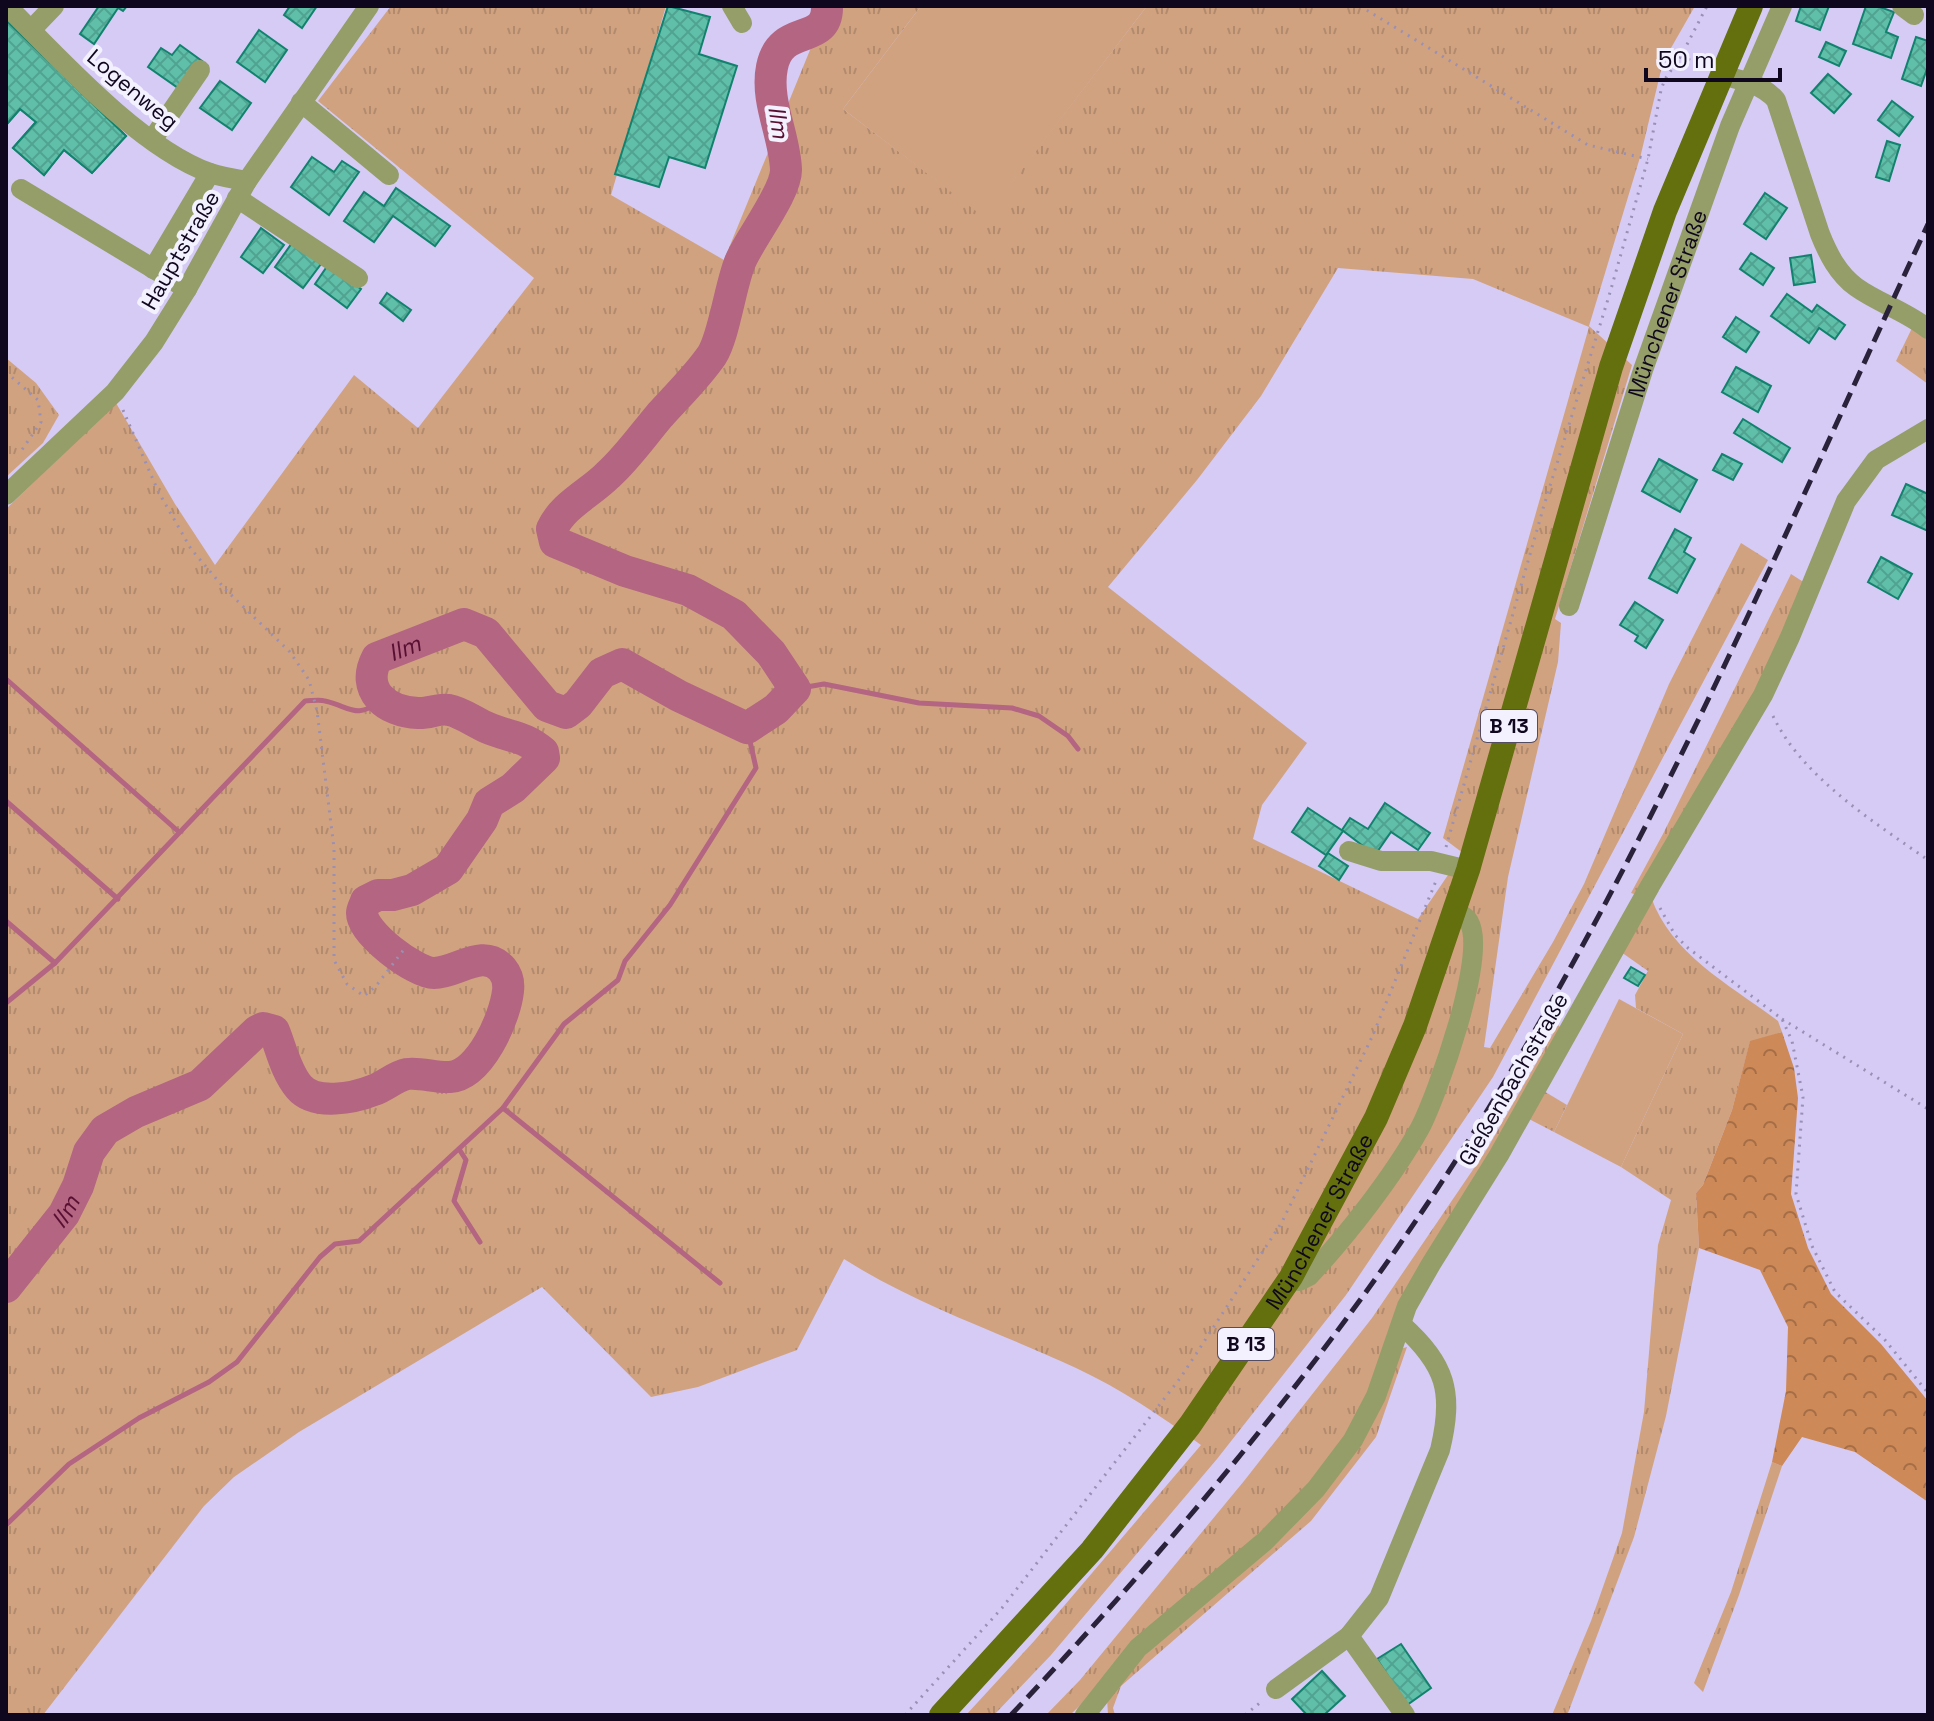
<svg xmlns="http://www.w3.org/2000/svg" width="1934" height="1721" font-family="'Space Grotesk',sans-serif">
<style>
.grass{fill:url(#grass-tufts);fill-rule:evenodd}
.forest{fill:url(#forest-crowns)}
.garden{fill:#d1a280}
.lines{fill:none;stroke-linecap:round;stroke-linejoin:round}
.stream{stroke:#b36582;stroke-width:5}
.river{stroke:#b36582;stroke-width:32}
.building{fill:url(#building-cross-hatch);stroke:#12826e;stroke-width:2}
.path{stroke:#9a90b4;stroke-width:3;stroke-dasharray:2 6;stroke-linecap:butt}
.minor{stroke:#959e69;stroke-width:20}
.major{stroke:#646f0e;stroke-width:24}
.rail{stroke:#2a223b;stroke-width:5;stroke-dasharray:16 8;stroke-linecap:butt}
.labels{text-anchor:middle;dominant-baseline:central;stroke-width:8;stroke-linejoin:round;paint-order:stroke}
.shield{fill:#f4f1ff;stroke:#544d62;stroke-width:2}
.shield-label{font-size:20px;font-weight:bold;fill:#0f071e}
.street-label{font-size:22px;fill:#0f071e;stroke:#f4f1ff}
.water-label{font-size:24px;font-style:italic;fill:#580f32;stroke:#f4f1ff}
</style>
<defs>
<pattern id="grass-tufts" width="24" height="20" patternUnits="userSpaceOnUse" patternTransform="scale(2)"><rect width="24" height="20" fill="#d1a280"/><path d="M3 7l-1-3M5 7V3M7 7l1-3M15 17l-1-3M17 17v-4M19 17l1-3" fill="none" stroke="#b28a6e"/></pattern>
<pattern id="forest-crowns" width="20" height="18" patternUnits="userSpaceOnUse" patternTransform="scale(2)"><rect width="20" height="18" fill="#cd8957"/><path d="M2 6a3 3 0 1 1 6 0M12 15a3 3 0 1 1 6 0" fill="none" stroke="#a56e47"/></pattern>
<pattern id="building-cross-hatch" width="8" height="8" patternUnits="userSpaceOnUse" patternTransform="scale(2)"><rect width="8" height="8" fill="#5fbfa9"/><path d="M0 0l8 8M0 8l8-8" fill="none" stroke="#51a391"/></pattern>
</defs>
<rect width="100%" height="100%" fill="#d5cbf5"/>
<g class="grass">
<path d="M391,6H666L611,195L724,260L828,6H921L843,109L985,217L1147,6H1695L1663,62L1641,154L1589,326L1632,365L1555,619L1561,623L1558,662L1508,877L1484,1047L1490,1048L1553,942L1584,884L1669,684L1741,543L1768,560L1493,1077L1346,1295L1217,1459L1051,1655L994,1715H966L1035,1640L1201,1445C1161,1416 1121,1389 1076,1368C999,1332 916,1305 844,1259L797,1350L698,1387L651,1397L542,1287L299,1432L234,1477L204,1506L43,1715H6V509L116,403L175,504L215,565L354,375L418,428L534,278L318,101ZM1338,268L1473,279L1589,327L1443,838L1463,853L1418,919L1253,839L1262,805L1307,743L1108,587L1197,480L1261,396Z"/>
<polygon points="1913,326 1928,337 1928,384 1896,361"/>
<polygon points="6,358 36,383 59,415 43,443 6,477"/>
<polygon points="1791,574 1805,583 1754,700 1637,895 1631,893 1664,832"/>
<path d="M1651,897C1672,956 1731,985 1778,1021L1782,1032L1750,1042L1732,1110L1703,1185L1696,1193L1699,1248L1666,1416L1634,1537L1568,1713L1552,1715L1591,1621L1622,1533L1644,1412L1658,1245L1671,1200L1621,1167L1683,1034L1636,1008L1635,995L1648,971L1621,952Z"/>
<polygon points="1558,1025 1563,1030 1347,1436 1310,1484 1070,1715 1046,1715 1080,1680 1244,1481 1372,1318 1487,1149"/>
<polygon points="1542,1090 1567,1105 1554,1132 1527,1118"/>
<polygon points="1407,1347 1376,1437 1311,1521 1121,1686 1113,1708 1115,1715 1108,1715 1107,1698 1116,1682 1320,1493 1400,1349"/>
<polygon points="1772,1462 1782,1466 1739,1595 1703,1692 1694,1683 1731,1592"/>
</g>
<polygon class="forest" points="1782,1032 1794,1068 1798,1098 1791,1194 1808,1248 1831,1294 1881,1344 1928,1401 1928,1502 1855,1452 1802,1437 1782,1466 1772,1462 1786,1391 1788,1327 1760,1270 1699,1248 1696,1193 1703,1185 1732,1110 1750,1041"/>
<g class="garden">
<polygon points="921,6 1147,6 985,218 843,109"/>
<polygon points="1619,999 1683,1034 1621,1167 1554,1132"/>
</g>
<g class="lines">
<g class="stream">
<polyline points="6,679 179,832"/>
<polyline points="795,689 824,684 919,703 1012,708 1039,716 1068,736 1078,749"/>
<polyline points="6,801 118,899"/>
<polyline points="6,921 55,963"/>
<path d="M6,1003L55,963L305,701C311,701 319,699 325,701C349,706 357,721 380,700"/>
<polyline points="503,1108 720,1283"/>
<polyline points="459,1149 466,1160 454,1201 480,1242"/>
<polyline points="6,1525 69,1464 139,1418 209,1382 237,1362 320,1257 335,1244 359,1241 503,1108 564,1024 618,980 625,961 670,905 756,768 747,728"/>
</g>
<path class="river" id="s1" d="M6,1287L64,1214L78,1186L89,1152L105,1130L136,1112L200,1085L257,1031L263,1028L274,1031C281,1048 286,1072 299,1087C315,1106 354,1098 374,1090C385,1086 396,1076 407,1074C420,1072 436,1078 450,1077C480,1075 505,1018 508,991C509,983 507,975 502,969C483,947 457,973 434,973C415,973 362,933 362,913C362,909 365,905 366,901L378,895H393L412,890L448,869L482,820L489,803L513,788L544,758L543,752C525,736 509,737 488,728C476,723 461,712 449,710C439,708 428,714 418,713C386,712 360,690 377,658L464,624L486,633L547,706L566,713L578,704L602,673L622,664L679,696L747,728L776,709L795,689L771,653L734,615L688,590L625,571L555,542L552,529C563,505 589,494 608,475C627,458 643,435 660,415C677,396 697,377 712,355C724,336 730,287 740,262C750,238 786,193 786,170C785,136 765,101 772,67C781,22 828,47 827,6"/>
</g>
<g class="building">
<polygon points="99,6 127,6 123,11 118,8 94,44 80,34"/>
<polygon points="290,6 317,6 302,28 284,15"/>
<polygon points="668,6 710,17 699,54 737,66 705,168 669,157 659,187 615,174"/>
<polygon points="1801,6 1829,6 1820,30 1796,21"/>
<polygon points="1866,6 1877,6 1894,12 1886,32 1898,37 1891,58 1853,44"/>
<polygon points="6,20 126,136 92,173 64,150 44,175 13,148 36,122 20,109 6,125"/>
<polygon points="6,20 126,136 92,173 64,150 44,175 13,148 36,122 20,109 6,125"/>
<polygon points="259,30 287,50 265,82 237,62"/>
<polygon points="1916,37 1928,41 1928,66 1921,86 1902,79"/>
<polygon points="1826,42 1846,51 1839,66 1819,57"/>
<polygon points="180,45 202,61 181,90 148,67 161,48 172,55"/>
<polygon points="1828,74 1851,94 1834,113 1811,93"/>
<polygon points="220,81 251,103 232,130 200,108"/>
<polygon points="1892,101 1913,117 1899,136 1878,120"/>
<polygon points="1887,141 1900,145 1889,181 1876,177"/>
<polygon points="312,157 334,172 342,161 359,172 329,215 291,187"/>
<polygon points="396,188 450,226 435,246 393,216 374,242 344,221 364,192 384,206"/>
<polygon points="1765,193 1787,208 1766,239 1744,224"/>
<polygon points="261,228 284,245 263,273 241,257"/>
<polygon points="292,243 321,264 303,288 275,267"/>
<polygon points="1751,253 1774,268 1763,285 1740,269"/>
<polygon points="1811,255 1815,282 1794,285 1790,258"/>
<polygon points="328,265 361,289 347,308 315,284"/>
<polygon points="387,293 411,310 403,321 380,303"/>
<polygon points="1787,294 1812,312 1817,305 1845,325 1835,339 1819,328 1809,343 1771,316"/>
<polygon points="1736,317 1759,332 1746,352 1723,337"/>
<polygon points="1736,367 1771,386 1758,412 1722,392"/>
<polygon points="1743,419 1790,448 1782,462 1734,433"/>
<polygon points="1722,454 1742,464 1733,480 1713,470"/>
<polygon points="1659,459 1697,480 1680,512 1642,491"/>
<polygon points="1906,484 1928,494 1928,531 1892,515"/>
<polygon points="1675,529 1691,538 1684,552 1695,559 1677,593 1649,578"/>
<polygon points="1881,557 1912,574 1898,599 1868,582"/>
<polygon points="1635,602 1663,620 1646,648 1635,641 1638,636 1620,625"/>
<polygon points="1385,803 1430,833 1418,850 1391,832 1375,855 1342,830 1350,818 1368,829"/>
<polygon points="1308,808 1343,831 1326,855 1292,832"/>
<polygon points="1328,853 1348,866 1339,880 1319,866"/>
<polygon points="1631,967 1645,975 1638,986 1624,978"/>
<polygon points="1401,1644 1431,1688 1407,1705 1377,1659"/>
<polygon points="1322,1671 1345,1696 1324,1715 1307,1715 1292,1699"/>
</g>
<g class="lines">
<g class="path">
<polyline points="1360,6 1588,145 1648,159"/>
<polyline points="1681,56 1703,66"/>
<polyline points="6,372 38,400 41,422 19,454"/>
<polyline points="123,410 158,491 191,549 225,589 290,652 309,680 317,711 334,848 334,960 347,984 364,996 376,986 405,948"/>
<path d="M1773,716C1802,777 1874,822 1928,860"/>
<polyline points="1446,847 1545,502 1609,296 1648,159 1661,90 1665,79 1681,56 1707,6"/>
<polyline points="1660,908 1675,935 1688,948 1782,1019 1792,1041 1803,1097 1796,1194 1812,1246 1835,1292 1885,1340 1928,1393"/>
<polyline points="1782,1019 1928,1109"/>
<polyline points="905,1715 1002,1608 1181,1377 1282,1222 1372,1037 1436,881"/>
<polyline points="1245,1715 1261,1702"/>
</g>
<g class="minor">
<path d="M7,6C60,59 140,148 210,173C222,177 235,179 247,181"/>
<polyline points="732,6 742,23"/>
<polyline points="1902,6 1914,15"/>
<polyline points="31,30 54,6"/>
<path d="M1721,75C1741,80 1762,84 1776,100L1820,234C1828,254 1838,274 1856,287C1878,303 1906,311 1928,329"/>
<polyline points="301,102 389,175"/>
<polyline points="152,140 200,70"/>
<polyline points="21,189 187,289"/>
<polyline points="237,198 358,278"/>
<polyline points="153,269 210,173"/>
<polyline points="6,495 115,392 154,342 187,289 247,181 369,6"/>
<path id="s2" d="M1569,606L1643,370L1730,126L1782,6"/>
<polyline points="1349,851 1381,861 1431,861 1468,870"/>
<path d="M1291,1277L1299,1281L1309,1276C1346,1237 1394,1175 1420,1128C1437,1095 1488,954 1469,922C1466,916 1461,915 1454,913"/>
<polyline points="1349,1636 1405,1715"/>
<path d="M1276,1689L1349,1636L1379,1598L1440,1450C1454,1392 1446,1365 1402,1325"/>
<polyline points="1085,1715 1138,1648 1265,1541 1316,1489 1353,1440 1376,1396 1407,1306 1431,1264 1499,1155 1650,886 1763,695 1790,637 1846,501 1876,460 1928,429"/>
</g>
<path class="major" id="s3" d="M941,1715L1092,1550L1190,1425L1291,1277L1376,1118L1415,1026L1468,870L1611,367L1665,211L1751,6"/>
<path class="rail" d="M1011,1715C1191,1524 1360,1321 1496,1096C1665,818 1791,519 1928,224"/>
</g>
<g class="labels">
<g class="shield">
<rect x="1481" y="710" width="56" height="32" rx="6"/>
<rect x="1218" y="1328" width="56" height="32" rx="6"/>
</g>
<g class="shield-label">
<text x="1509" y="726">B 13</text>
<text x="1246" y="1344">B 13</text>
</g>
<g class="street-label">
<text transform="translate(133 89) rotate(40)">Logenweg</text>
<text transform="translate(180 250) rotate(-60)">Hauptstraße</text>
<text stroke="none"><textPath href="#s2" startOffset="318">Münchener Straße</textPath></text>
<text transform="translate(1513 1079) rotate(-60)">Gießenbachstraße</text>
<text stroke="none"><textPath href="#s3" startOffset="624">Münchener Straße</textPath></text>
</g>
<g class="water-label">
<text transform="translate(779 122) rotate(82)">Ilm</text>
<text stroke="none"><textPath href="#s1" startOffset="1420">Ilm</textPath></text>
<text stroke="none"><textPath href="#s1" startOffset="96">Ilm</textPath></text>
</g>
</g>
<rect width="1934" height="1721" fill="none" stroke="#0f071e" stroke-width="16"/>
<path d="M1646 68v12h134v-12" fill="none" stroke="#0f071e" stroke-width="4"/>
<text x="1658" y="68" font-size="24" fill="#0f071e" stroke="#f4f1ff" stroke-width="6" paint-order="stroke">50 m</text>
</svg>
